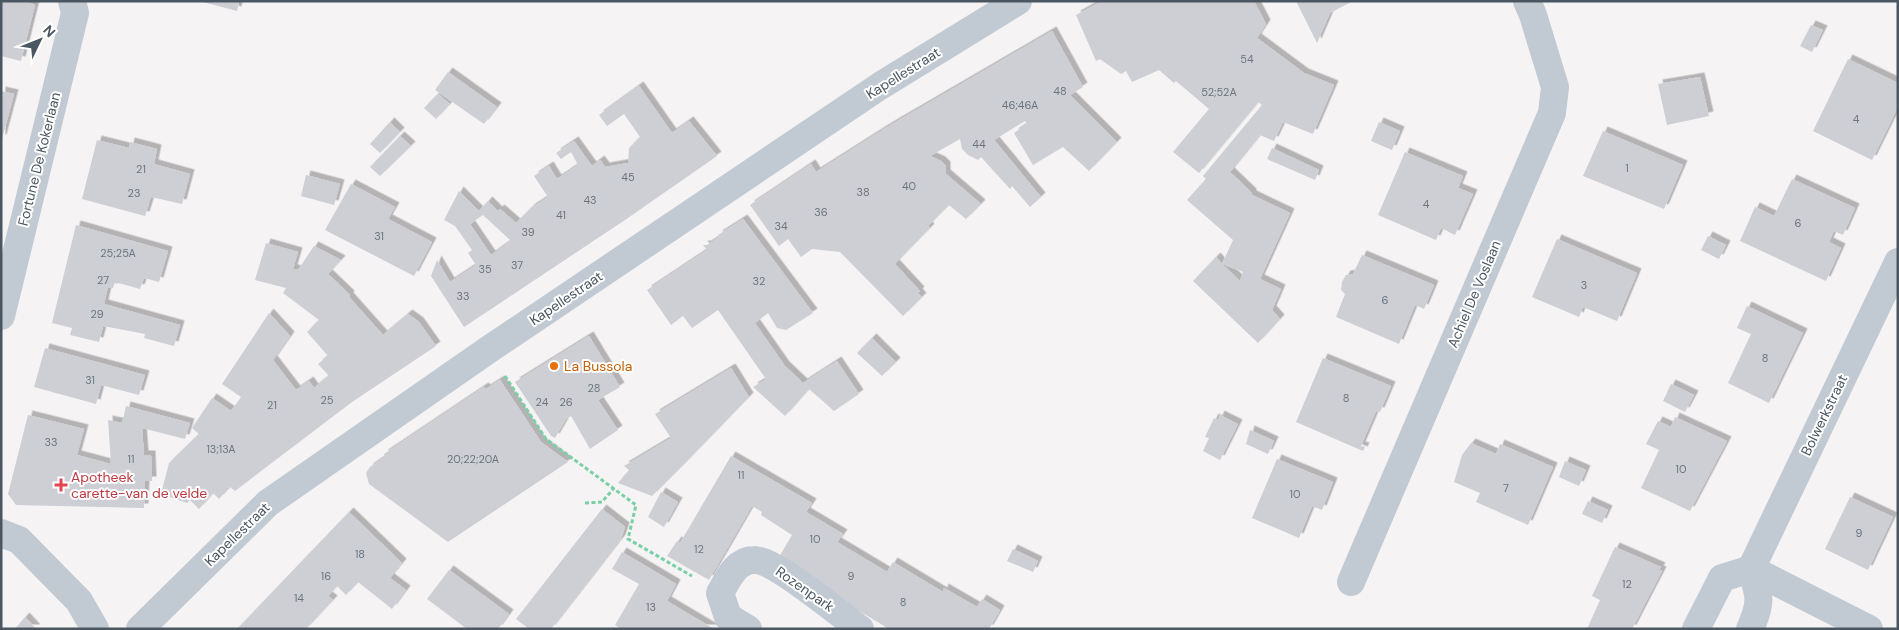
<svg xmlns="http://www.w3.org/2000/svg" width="1899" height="630" font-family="'DM Sans',sans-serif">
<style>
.building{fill:#cdcfd5;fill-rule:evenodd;filter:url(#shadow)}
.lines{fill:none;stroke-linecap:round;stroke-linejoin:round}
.path{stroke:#7ad0a6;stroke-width:3;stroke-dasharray:4 2.5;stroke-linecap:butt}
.minor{stroke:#c1cad2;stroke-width:28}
.food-dot{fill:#e8710a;stroke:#fff;stroke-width:2}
.health-dot{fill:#e0444e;stroke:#fff;stroke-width:2}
.labels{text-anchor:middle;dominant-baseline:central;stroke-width:4;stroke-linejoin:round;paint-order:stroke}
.number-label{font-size:11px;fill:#6b747e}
.street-label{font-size:14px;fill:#4a5661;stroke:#fff}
.food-label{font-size:14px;fill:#c56008;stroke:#fff;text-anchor:start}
.health-label{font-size:14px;fill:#be3a42;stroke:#fff;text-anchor:start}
</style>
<defs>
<filter id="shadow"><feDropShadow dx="4.5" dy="-4.5" stdDeviation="0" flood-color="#0004"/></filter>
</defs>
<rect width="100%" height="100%" fill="#f5f3f3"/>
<g class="building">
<polygon points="1,1 25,1 35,5 21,61 1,56"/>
<polygon points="199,1 239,1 237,11"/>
<path d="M1102,1H1254L1266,24L1257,38L1304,73L1334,85L1313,134L1283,122L1274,141L1260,135L1230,172L1252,193V195L1290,213L1260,279L1281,289L1272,310L1280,319L1258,343L1193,281L1216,257L1222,264L1233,240L1187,200L1206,179L1203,176L1262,105L1258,102L1199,173L1173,152L1209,109L1176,81L1174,83L1159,70L1132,82L1126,71L1121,74L1100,59L1096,61L1076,15ZM1222,264L1243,272L1240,281Z"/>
<polygon points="1296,1 1353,1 1330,13 1317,43"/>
<polygon points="1811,25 1823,30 1812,52 1800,46"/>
<polygon points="1052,31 1083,87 1070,95 1117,142 1089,171 1063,147 1033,165 1014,133 1027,124 1025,121 994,140 1041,197 1030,207 1012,186 1010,189 981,157 978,160 968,155 962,149 960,139 930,156 941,161 946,166 946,174 981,204 966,219 949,205 928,226 930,228 895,264 920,291 918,293 922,297 903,316 840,252 812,249 801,257 788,239 779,246 750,205 811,164 816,172 887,127"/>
<polygon points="1848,59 1898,83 1898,107 1872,160 1813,131"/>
<polygon points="448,72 497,107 484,124 435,90"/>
<polygon points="1700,77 1709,116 1667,125 1658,84"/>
<path d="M639,86L672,133L689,121L717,156L625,220L464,327L431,276L437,260L450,282L476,265L468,253L472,250L455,226L444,220L459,191L479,211L488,201L498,211L500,209L516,223L531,208L548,197L534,176L549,166L557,179L578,165L571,152L561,159L556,153L574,141L592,166L600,160L605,167L628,163L629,148L640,137L624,114L607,126L599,115ZM483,215L511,241L491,255L470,224Z"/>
<polygon points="1,91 14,94 2,139 1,139"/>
<polygon points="438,94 450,104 436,119 424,108"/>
<polygon points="390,122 400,132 380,153 370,144"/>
<polygon points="1379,122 1400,131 1392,150 1371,141"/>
<polygon points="1603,131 1683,165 1664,209 1583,176"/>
<polygon points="400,136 411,146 380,176 370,167"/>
<polygon points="97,140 129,148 130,142 157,149 154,164 190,174 182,204 151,197 145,216 82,199"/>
<polygon points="1272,148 1319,170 1315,180 1267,159"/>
<polygon points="1405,152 1463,176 1458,188 1473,194 1455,235 1441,228 1436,240 1378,215"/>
<polygon points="306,175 340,184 334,205 301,196"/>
<polygon points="1792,179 1855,208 1843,235 1834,231 1829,242 1841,248 1826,281 1740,241 1755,207 1774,216"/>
<polygon points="351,184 395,207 388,219 432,242 414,276 325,230"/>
<polygon points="743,219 813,313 786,330 777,328 768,313 755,323 785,366 803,383 837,361 859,394 834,411 809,389 785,416 753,387 766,379 718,310 692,328 683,316 671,325 647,290 707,250 703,245 707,245 719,237 718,235"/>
<polygon points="76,225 168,251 159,282 144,278 140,289 115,282 113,288 108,287 104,304 180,325 174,346 144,338 145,334 103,326 99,342 70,335 72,328 52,323"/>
<polygon points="1708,236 1726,245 1719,259 1701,250"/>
<polygon points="1557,239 1637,273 1617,321 1583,307 1579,317 1532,297"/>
<polygon points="266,243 298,252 293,269 298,270 314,246 341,260 328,274 350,295 349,297 383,335 408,314 419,322 436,346 352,402 235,491 230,487 219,499 213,493 199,509 190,500 187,503 161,494 169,463 199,434 192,428 212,398 231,411 241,397 222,384 269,313 290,336 273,360 296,390 309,381 314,388 329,376 318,364 328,356 307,332 319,320 283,293 286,288 255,280"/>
<polygon points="1362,255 1434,285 1424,309 1415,305 1399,344 1336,317 1345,294 1341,290 1342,282 1346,275 1353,274"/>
<polygon points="1747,306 1803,333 1769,403 1728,383 1751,334 1737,328"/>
<polygon points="589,336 620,387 598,400 618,430 590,449 571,416 566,419 555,438 551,436 515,382"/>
<polygon points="872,338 896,362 882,376 857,353"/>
<polygon points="45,348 145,375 139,395 101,385 96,404 34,387"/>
<polygon points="1323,358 1391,386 1380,412 1376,411 1361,446 1365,447 1363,451 1296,422"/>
<polygon points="731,368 749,397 686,462 652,496 618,483 629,470 624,466 671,438 655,414"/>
<polygon points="500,380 541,442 568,462 448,542 369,484 366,473 370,467 385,457 384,454 484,387 486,389"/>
<polygon points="1671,384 1694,395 1685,412 1663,401"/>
<polygon points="126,406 190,423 185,439 142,428 144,455 151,455 152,481 145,481 144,508 16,505 8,494 28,415 84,429 77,455 111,464 108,420 122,423"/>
<polygon points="1220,415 1238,424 1220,460 1203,451 1209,438 1205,437 1214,418 1218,420"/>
<polygon points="1675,417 1727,441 1690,511 1641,488 1659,450 1646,444 1658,421 1671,427"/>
<polygon points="1250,430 1274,441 1268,454 1246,444"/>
<polygon points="1471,443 1496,454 1500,444 1553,467 1528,525 1476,502 1480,493 1454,482 1462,455"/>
<polygon points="731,456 812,503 806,512 843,534 837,542 887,572 893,562 943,592 944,588 977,607 982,599 1000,610 989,629 889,629 813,583 779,557 792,535 761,515 762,512 752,506 709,580 667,556 677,541 680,543"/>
<polygon points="1277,459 1333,482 1322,510 1312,506 1299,538 1252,518"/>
<polygon points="1565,461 1586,470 1579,486 1559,477"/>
<polygon points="661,492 678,502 664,527 648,517"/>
<polygon points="1850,497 1893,517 1868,570 1825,549"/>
<polygon points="1588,501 1608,510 1602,523 1582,514"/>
<polygon points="602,509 625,527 621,539 551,629 529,629 516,619"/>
<polygon points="349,512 402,563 390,578 406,590 392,609 358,582 346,595 337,586 328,596 333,600 306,629 237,629"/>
<polygon points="1615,547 1661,567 1659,570 1662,571 1632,629 1587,629 1600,600 1592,596"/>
<polygon points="1013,549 1038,561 1033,572 1007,561"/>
<polygon points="622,552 676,584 667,601 714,629 621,629 615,625 639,584 612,569"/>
<polygon points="449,570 509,614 498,629 467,629 427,599"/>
<polygon points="25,617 36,629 15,629"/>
</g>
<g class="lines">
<g class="path">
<polyline points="505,376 546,439 636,505 628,539 692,576"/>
<polyline points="585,503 602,502 614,488"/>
</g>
<g class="minor">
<polyline points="1,316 75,13 72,1"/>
<polyline points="1,533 19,540 79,601 95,629"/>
<polyline points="1351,582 1552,113 1555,87 1533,15 1527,1"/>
<polyline points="140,629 268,503 488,350 880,86 1018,1"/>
<path d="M748,629L728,617L720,593C728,579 736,560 754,560C774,559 841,615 860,629"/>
<polyline points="1696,629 1722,578 1751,569 1869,629"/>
<path d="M1750,629C1762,603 1760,596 1751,569L1898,262"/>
</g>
</g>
<circle class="food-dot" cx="554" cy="366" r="5"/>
<path class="health-dot" d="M58.5 477.5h5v5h5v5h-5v5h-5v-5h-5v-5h5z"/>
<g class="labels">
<g class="number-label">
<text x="1247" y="59">54</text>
<text x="1060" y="91">48</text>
<text x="1219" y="92">52;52A</text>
<text x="1020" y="105">46;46A</text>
<text x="1856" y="119">4</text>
<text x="979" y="144">44</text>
<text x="1627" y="168">1</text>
<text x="141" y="169">21</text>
<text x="628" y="177">45</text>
<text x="909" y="186">40</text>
<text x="863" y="192">38</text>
<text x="134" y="193">23</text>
<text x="590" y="200">43</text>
<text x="1426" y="204">4</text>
<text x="821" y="212">36</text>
<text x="561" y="215">41</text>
<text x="1798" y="223">6</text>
<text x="781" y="226">34</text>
<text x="528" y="232">39</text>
<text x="379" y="236">31</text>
<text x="118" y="253">25;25A</text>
<text x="517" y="265">37</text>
<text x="485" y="269">35</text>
<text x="103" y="280">27</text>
<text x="759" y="281">32</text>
<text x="1584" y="285">3</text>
<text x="463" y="296">33</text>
<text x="1385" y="300">6</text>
<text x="97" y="314">29</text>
<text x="1765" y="358">8</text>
<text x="90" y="380">31</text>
<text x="594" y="388">28</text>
<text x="1346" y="398">8</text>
<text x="327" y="400">25</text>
<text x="542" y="402">24</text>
<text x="566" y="402">26</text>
<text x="272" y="405">21</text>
<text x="51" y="442">33</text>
<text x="221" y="449">13;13A</text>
<text x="131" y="459">11</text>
<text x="473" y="459">20;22;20A</text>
<text x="1681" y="469">10</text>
<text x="741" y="475">11</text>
<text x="1506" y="488">7</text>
<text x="1295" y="494">10</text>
<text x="1859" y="533">9</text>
<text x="815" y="539">10</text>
<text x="699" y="549">12</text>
<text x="360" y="554">18</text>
<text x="326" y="576">16</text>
<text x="851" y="576">9</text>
<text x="1627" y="584">12</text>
<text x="299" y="598">14</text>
<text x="903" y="602">8</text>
<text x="651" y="607">13</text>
</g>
<g class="street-label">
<text transform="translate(903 73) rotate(-32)">Kapellestraat</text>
<text transform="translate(39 159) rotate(-76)">Fortune De Kokerlaan</text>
<text transform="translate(1474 294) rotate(-67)">Achiel De Voslaan</text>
<text transform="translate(566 298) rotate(-34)">Kapellestraat</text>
<text transform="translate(1824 415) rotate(-64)">Bolwerkstraat</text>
<text transform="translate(237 534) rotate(-44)">Kapellestraat</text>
<text transform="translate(805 589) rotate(35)">Rozenpark</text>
</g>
<g class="food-label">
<text x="564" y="366">La Bussola</text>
</g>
<g class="health-label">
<text x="71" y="477">Apotheek<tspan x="71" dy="16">carette-van de velde</tspan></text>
</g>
</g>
<rect width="1899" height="630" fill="none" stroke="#4a5661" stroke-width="5"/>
<g transform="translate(40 40) rotate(47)" stroke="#ffffff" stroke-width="4" paint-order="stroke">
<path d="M0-4L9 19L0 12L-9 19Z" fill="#4a5661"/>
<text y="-8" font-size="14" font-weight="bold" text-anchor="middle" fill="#4a5661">N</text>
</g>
</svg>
